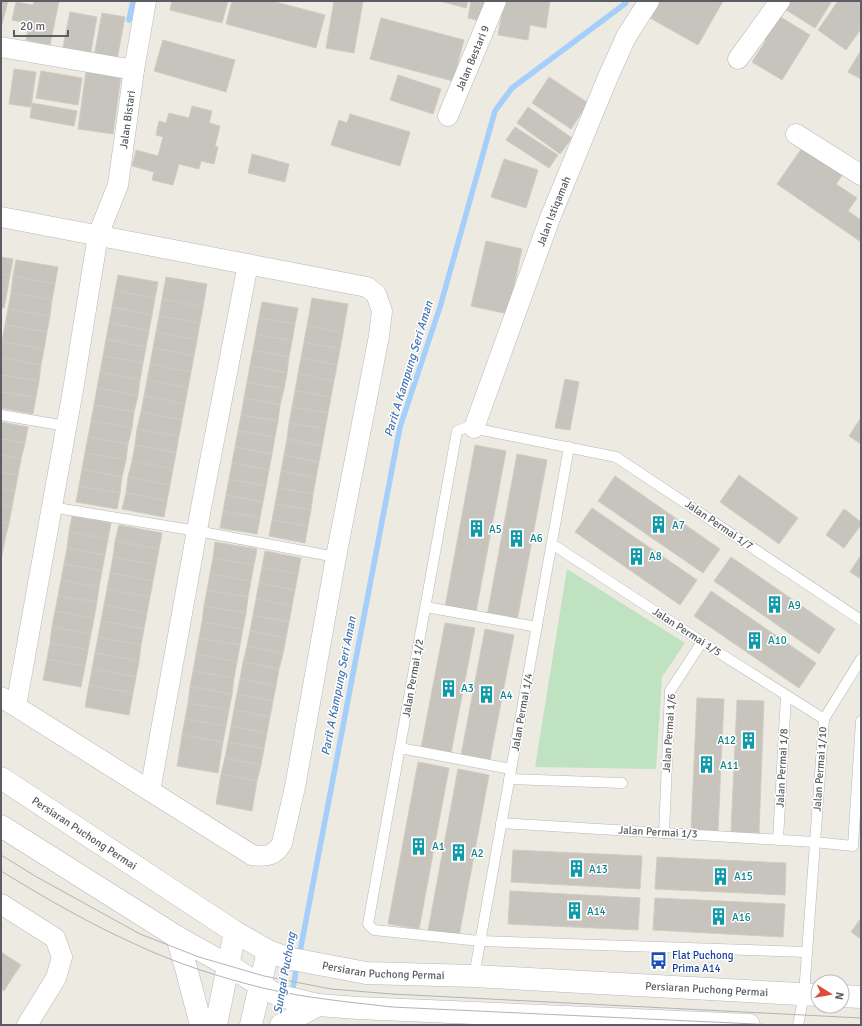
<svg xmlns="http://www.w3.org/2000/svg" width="862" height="1026" font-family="Signika,sans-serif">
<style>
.green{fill:#bfe2c1}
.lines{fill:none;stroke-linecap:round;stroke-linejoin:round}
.stream{stroke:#a4cffa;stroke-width:5.5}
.building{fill:#c7c4be;stroke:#d0ccc0}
.service-casing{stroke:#b4b7bb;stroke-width:11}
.minor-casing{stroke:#b4b7bb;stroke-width:21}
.secondary-casing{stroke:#b5b8bd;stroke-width:23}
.service{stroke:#fff;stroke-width:10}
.minor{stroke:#fff;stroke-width:20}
.secondary{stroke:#fff;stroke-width:22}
.tram{stroke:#b2b3b3;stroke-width:1}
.labels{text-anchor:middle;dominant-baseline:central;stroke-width:3;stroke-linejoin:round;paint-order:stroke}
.street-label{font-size:11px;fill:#5a5d61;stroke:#fff}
.culture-label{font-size:11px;fill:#0d838f;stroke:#fff;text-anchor:start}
.transit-label{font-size:11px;fill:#164399;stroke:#fff;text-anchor:start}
.water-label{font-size:12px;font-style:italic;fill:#4574b2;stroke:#fff}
</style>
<rect width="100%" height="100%" fill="#eceae1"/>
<polygon class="green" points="567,569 685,643 662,677 656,769 535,767"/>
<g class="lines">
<g class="stream">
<polyline points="129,20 133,1"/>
<polyline points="299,957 400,427 440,307 495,111 512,88 626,3 626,1"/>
<polyline points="292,994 297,965"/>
</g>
</g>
<g class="building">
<polygon points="1,1 8,1 1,28"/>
<polygon points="34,1 59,1 50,45 26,40 29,24 12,20 16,2 33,5"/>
<polygon points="172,1 228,1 222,23 170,10"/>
<polygon points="232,1 272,1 325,15 316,48 226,24"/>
<polygon points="334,1 363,1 354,53 326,48"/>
<polygon points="440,1 468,1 466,8"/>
<polygon points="471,1 490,1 485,22 468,18"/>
<polygon points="504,1 550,1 546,28 530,25 528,40 498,35"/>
<polygon points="660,1 723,1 698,45 650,18"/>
<polygon points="788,1 832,1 815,28 783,8"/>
<polygon points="838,1 861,1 861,29 846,50 818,30"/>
<polygon points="70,12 97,17 90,57 62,52"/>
<polygon points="102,13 125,17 117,60 94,56"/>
<polygon points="774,13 810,35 782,80 752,62 766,40 760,36"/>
<polygon points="381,18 464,40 453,81 370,59"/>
<polygon points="163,40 235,60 226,92 154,71"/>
<polygon points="861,50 861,79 848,72"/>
<polygon points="14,69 36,72 31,107 9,104"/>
<polygon points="41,71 82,78 78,105 36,98"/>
<polygon points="86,72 121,76 113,134 78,129"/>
<polygon points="398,75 441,89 433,114 390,100"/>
<polygon points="549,77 588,103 571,129 532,103"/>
<polygon points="32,103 77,111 74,126 30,118"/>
<polygon points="192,106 212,111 209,123 220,126 215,146 218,147 214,164 201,161 199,169 179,164 173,185 152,180 154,172 132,166 136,150 158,156 163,137 156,135 159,121 166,123 169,113 189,118"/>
<polygon points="528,107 572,138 560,154 517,123"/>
<polygon points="350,114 410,132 400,166 331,145 339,120 347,123"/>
<polygon points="515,127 558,155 549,168 506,140"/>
<polygon points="804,145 844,173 836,184 857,198 848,211 861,220 861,242 777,184"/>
<polygon points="252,154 289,164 285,182 248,173"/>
<polygon points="504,159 538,170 526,208 491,197"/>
<polygon points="486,241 522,249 508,314 471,306"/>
<polygon points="1,257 13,259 10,275 1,274"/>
<polygon points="16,260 58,267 55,284 13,276"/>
<polygon points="1,274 10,275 7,292 1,290"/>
<polygon points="118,275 158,282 155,298 115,291"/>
<polygon points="13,276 55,284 52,300 11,293"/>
<polygon points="166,277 207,284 203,307 162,299"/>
<polygon points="1,290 7,292 4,308 1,307"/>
<polygon points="115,291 155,298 152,315 112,307"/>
<polygon points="11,293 52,300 50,316 8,309"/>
<polygon points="312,298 348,304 343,333 307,326"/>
<polygon points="162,299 203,307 200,323 159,316"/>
<polygon points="262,302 298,308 295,324 259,318"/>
<polygon points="112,307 152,315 149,331 109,323"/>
<polygon points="8,309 50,316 47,332 5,325"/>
<polygon points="159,316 200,323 197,340 156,332"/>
<polygon points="259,318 295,324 292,341 256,334"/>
<polygon points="109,323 149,331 146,347 106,339"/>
<polygon points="5,325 47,332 44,349 2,342"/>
<polygon points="307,326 343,333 340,349 304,342"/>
<polygon points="156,332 197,340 194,356 153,348"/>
<polygon points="256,334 292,341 289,357 253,350"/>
<polygon points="106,339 146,347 143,363 103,356"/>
<polygon points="2,342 44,349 41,365 1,358"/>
<polygon points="304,342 340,349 337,365 301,358"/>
<polygon points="153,348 194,356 191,372 150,364"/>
<polygon points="253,350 289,357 287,373 250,366"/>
<polygon points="103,356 143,363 140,380 100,372"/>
<polygon points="1,358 41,365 39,381 1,375"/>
<polygon points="301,358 337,365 334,381 298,374"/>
<polygon points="150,364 191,372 188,388 147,380"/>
<polygon points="250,366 287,373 284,389 247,382"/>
<polygon points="100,372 140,380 138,396 97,388"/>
<polygon points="298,374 334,381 331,397 295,391"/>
<polygon points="1,375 39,381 36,397 1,392"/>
<polygon points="565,379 579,382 570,430 555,428"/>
<polygon points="147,380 188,388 185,404 144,396"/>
<polygon points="247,382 284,389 280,405 244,398"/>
<polygon points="97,388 138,396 134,412 94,405"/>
<polygon points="295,391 331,397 328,413 292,407"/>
<polygon points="1,392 36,397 33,414 1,408"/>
<polygon points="144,396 185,404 182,420 141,412"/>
<polygon points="244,398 280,405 278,421 241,415"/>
<polygon points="94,405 134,412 132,428 91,421"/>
<polygon points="292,407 328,413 325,429 289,423"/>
<polygon points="141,412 182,420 179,436 137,429"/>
<polygon points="241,415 278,421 275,437 238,431"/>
<polygon points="860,419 861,420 861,444 849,436"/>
<polygon points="91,421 132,428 128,444 88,437"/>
<polygon points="1,422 28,427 25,443 1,439"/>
<polygon points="289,423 325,429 322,446 287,439"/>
<polygon points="137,429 179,436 176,453 135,445"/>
<polygon points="238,431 275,437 272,454 235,447"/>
<polygon points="88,437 128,444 126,460 85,453"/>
<polygon points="1,439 25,443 21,459 1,455"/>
<polygon points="287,439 322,446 319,462 284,455"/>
<polygon points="135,445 176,453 173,469 132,461"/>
<polygon points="475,445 506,451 476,612 445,607"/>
<polygon points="235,447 272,454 269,470 232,463"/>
<polygon points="85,453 126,460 122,477 82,469"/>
<polygon points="517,454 547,460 517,621 487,616"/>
<polygon points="1,455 21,459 18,475 1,472"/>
<polygon points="284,455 319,462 316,478 281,471"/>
<polygon points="132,461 173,469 170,485 128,477"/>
<polygon points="232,463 269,470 266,486 229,479"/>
<polygon points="82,469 122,477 120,493 79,486"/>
<polygon points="281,471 316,478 313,494 278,488"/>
<polygon points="1,472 18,475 15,491 1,489"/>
<polygon points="739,475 798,518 779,544 720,502"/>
<polygon points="615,476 720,549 703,573 598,501"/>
<polygon points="128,477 170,485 167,501 126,493"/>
<polygon points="229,479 266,486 263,502 226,495"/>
<polygon points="79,486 120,493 117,509 76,502"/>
<polygon points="278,488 313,494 311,510 275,504"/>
<polygon points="1,489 15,491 12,507 1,505"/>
<polygon points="126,493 167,501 164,517 122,509"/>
<polygon points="226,495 263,502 260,518 223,511"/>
<polygon points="275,504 311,510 308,526 272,520"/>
<polygon points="1,505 12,507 9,523 1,522"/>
<polygon points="592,508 697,580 680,605 575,532"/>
<polygon points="844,509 861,522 861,525 844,548 826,535"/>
<polygon points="223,511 260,518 257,534 220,528"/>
<polygon points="72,516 111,523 108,539 69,532"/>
<polygon points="272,520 308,526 305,543 269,536"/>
<polygon points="1,522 9,523 5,539 1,538"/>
<polygon points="119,525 162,533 159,549 115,541"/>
<polygon points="69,532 108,539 105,555 67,548"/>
<polygon points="1,538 5,539 2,555 1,555"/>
<polygon points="115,541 159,549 156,565 113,557"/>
<polygon points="215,542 257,549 254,565 213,558"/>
<polygon points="67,548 105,555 102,571 64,564"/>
<polygon points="265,551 301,558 298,574 262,567"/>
<polygon points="861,555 861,579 850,572"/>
<polygon points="113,557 156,565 153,581 110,573"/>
<polygon points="731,557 835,629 819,654 714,581"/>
<polygon points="213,558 254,565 251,581 210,574"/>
<polygon points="64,564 102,571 99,587 61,580"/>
<polygon points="262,567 298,574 295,590 259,583"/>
<polygon points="110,573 153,581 150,597 107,589"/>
<polygon points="210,574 251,581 248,597 207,590"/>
<polygon points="61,580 99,587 97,602 58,596"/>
<polygon points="259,583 295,590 292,606 256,599"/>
<polygon points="107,589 150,597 147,613 104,605"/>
<polygon points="207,590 248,597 246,613 204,606"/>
<polygon points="711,591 816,663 799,688 694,616"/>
<polygon points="58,596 97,602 94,618 55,611"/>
<polygon points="256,599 292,606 289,622 253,615"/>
<polygon points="104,605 147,613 144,629 101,621"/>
<polygon points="204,606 246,613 243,629 202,622"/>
<polygon points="55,611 94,618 91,634 52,627"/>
<polygon points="253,615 289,622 286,638 250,631"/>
<polygon points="101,621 144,629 141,645 98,637"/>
<polygon points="202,622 243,629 240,645 199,638"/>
<polygon points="445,623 475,628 451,753 421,748"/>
<polygon points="52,627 91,634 88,650 50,643"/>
<polygon points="485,629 514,635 490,760 461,755"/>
<polygon points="250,631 286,638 283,654 247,646"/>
<polygon points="98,637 141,645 139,661 95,653"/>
<polygon points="199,638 240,645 237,662 196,654"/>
<polygon points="50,643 88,650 85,666 47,659"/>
<polygon points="247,646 283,654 279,669 243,662"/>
<polygon points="95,653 139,661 136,677 92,669"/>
<polygon points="196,654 237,662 234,678 193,671"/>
<polygon points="47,659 85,666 81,687 43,680"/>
<polygon points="243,662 279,669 276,686 240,679"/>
<polygon points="92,669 136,677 133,693 89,685"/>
<polygon points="193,671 234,678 232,694 190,687"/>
<polygon points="240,679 276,686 273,701 237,694"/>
<polygon points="89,685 133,693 129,715 85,707"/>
<polygon points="190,687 232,694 229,710 188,703"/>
<polygon points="237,694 273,701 270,717 234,710"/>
<polygon points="697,698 724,699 718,831 691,830"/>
<polygon points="737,700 764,701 759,833 731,832"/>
<polygon points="188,703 229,710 226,726 185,719"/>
<polygon points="234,710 270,717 267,733 231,726"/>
<polygon points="185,719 226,726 223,742 182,735"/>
<polygon points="231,726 267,733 264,749 228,742"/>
<polygon points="182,735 223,742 218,773 177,766"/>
<polygon points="228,742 264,749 261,765 225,758"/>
<polygon points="225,758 261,765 257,781 221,774"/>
<polygon points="418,762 449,768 419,929 388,924"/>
<polygon points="458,769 489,775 459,936 428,931"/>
<polygon points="221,774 257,781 252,811 216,804"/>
<polygon points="513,850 642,856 640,889 511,882"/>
<polygon points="657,857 786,863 785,895 655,889"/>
<polygon points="510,891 640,898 638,930 508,924"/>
<polygon points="655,898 785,904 783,937 653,930"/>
<polygon points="861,918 861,939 851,932"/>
<polygon points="1,952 21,965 12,978 1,971"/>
<polygon points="1,971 12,978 4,991 1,989"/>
</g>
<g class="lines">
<defs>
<g id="service">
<polyline points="1,415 66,426"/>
<polyline points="51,507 197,531 336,557"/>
<polyline points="552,544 702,642 824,719"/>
<polyline points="426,607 537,627"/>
<polyline points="400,748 511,769"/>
<polyline points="509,779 622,783"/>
<polyline points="501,823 814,842 853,846 861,721"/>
<polyline points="664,833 670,691 702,642"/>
<polyline points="778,840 786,696"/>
<polyline points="806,952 480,941 374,930 368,924 457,431 467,427 616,457 861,620"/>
<polyline points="474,976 569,447"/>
<polyline points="798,1025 804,994 824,719 861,659"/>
</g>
<g id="minor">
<polyline points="1,47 134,70"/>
<polyline points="738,59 780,1"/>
<path id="s1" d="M448,116L496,1"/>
<polyline points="796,134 861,175"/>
<path d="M1,217L367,287L376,294L382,311L379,336L336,557L295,787L282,843C275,856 266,857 252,855L1,697"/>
<path id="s2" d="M474,428L550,218L608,77L626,37L649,1"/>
<path id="s3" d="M16,706L73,390L98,235L118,185L134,70L146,1"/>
<polyline points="150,791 201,508 248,264"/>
<polyline points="1,904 55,938 62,957 56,978 27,1025"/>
</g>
<g id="secondary">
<path id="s4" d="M1,778L235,932L268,951L287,958L366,973L474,976L818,995"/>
<polyline points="1,826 177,937 229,966 270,991 280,996 318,1005 358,1008 749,1025"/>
<polyline points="177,937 185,964 201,1025"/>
<polyline points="842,996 861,997"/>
<polyline points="216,1025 235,932"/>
<polyline points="251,1025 268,951"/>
<polyline points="281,1025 318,1005"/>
</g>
</defs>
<use href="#service" class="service-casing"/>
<use href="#minor" class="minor-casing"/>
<use href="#secondary" class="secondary-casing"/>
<use href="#service" class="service"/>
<use href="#minor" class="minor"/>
<use href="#secondary" class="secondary"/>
<g class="tram">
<polyline points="1,855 35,876 140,934 199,957 264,976 331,989 392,994 861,1018"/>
<path d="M1,871C45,898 90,924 137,945C175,963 222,978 263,988C305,998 349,1002 392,1007L776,1025"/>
</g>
</g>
<defs>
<symbol id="building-bare" viewBox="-9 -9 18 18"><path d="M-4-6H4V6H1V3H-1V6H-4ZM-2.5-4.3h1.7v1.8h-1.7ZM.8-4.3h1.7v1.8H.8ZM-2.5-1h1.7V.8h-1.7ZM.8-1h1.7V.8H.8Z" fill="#0f9aa8" stroke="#fff" stroke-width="2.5" paint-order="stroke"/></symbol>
<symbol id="bus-bare" viewBox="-9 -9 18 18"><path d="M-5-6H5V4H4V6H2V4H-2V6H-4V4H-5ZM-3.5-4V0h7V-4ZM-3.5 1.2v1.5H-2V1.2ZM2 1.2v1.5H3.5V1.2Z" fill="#1a4fb4" stroke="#fff" stroke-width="2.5" paint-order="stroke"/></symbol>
</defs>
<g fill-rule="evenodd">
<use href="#building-bare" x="646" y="512" width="25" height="25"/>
<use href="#building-bare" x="464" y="516" width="25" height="25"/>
<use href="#building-bare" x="504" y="526" width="25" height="25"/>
<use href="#building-bare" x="624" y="544" width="25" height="25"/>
<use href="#building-bare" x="762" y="592" width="25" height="25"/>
<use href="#building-bare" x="742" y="628" width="25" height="25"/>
<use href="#building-bare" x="436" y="676" width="25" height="25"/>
<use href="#building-bare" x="474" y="682" width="25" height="25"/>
<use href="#building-bare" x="736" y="728" width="25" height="25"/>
<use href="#building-bare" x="694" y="752" width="25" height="25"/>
<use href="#building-bare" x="406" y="834" width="25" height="25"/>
<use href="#building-bare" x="446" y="840" width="25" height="25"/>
<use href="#building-bare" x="564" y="856" width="25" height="25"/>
<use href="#building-bare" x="708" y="864" width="25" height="25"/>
<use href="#building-bare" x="562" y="898" width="25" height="25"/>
<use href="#building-bare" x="706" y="904" width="25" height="25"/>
<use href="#bus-bare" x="646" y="948" width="25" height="25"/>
</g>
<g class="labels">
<g class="street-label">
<text stroke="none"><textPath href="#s1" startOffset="63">Jalan Bestari 9</textPath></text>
<text stroke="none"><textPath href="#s3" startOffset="598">Jalan Bistari</textPath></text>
<text stroke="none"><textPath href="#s2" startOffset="231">Jalan Istiqamah</textPath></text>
<text transform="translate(719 525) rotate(34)">Jalan Permai 1/7</text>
<text transform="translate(687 632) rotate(33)">Jalan Permai 1/5</text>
<text transform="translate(413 678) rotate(-80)">Jalan Permai 1/2</text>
<text transform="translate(522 712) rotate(-80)">Jalan Permai 1/4</text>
<text transform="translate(669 733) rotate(-86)">Jalan Permai 1/6</text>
<text transform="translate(782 768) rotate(-87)">Jalan Permai 1/8</text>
<text transform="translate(820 769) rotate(-86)">Jalan Permai 1/10</text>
<text stroke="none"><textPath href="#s4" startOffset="100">Persiaran Puchong Permai</textPath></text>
<text transform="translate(658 832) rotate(3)">Jalan Permai 1/3</text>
<text stroke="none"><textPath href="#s4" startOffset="436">Persiaran Puchong Permai</textPath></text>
<text stroke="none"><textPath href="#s4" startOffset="760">Persiaran Puchong Permai</textPath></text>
</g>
<g class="culture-label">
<text x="672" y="525">A7</text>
<text x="489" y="529">A5</text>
<text x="530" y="538">A6</text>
<text x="649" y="556">A8</text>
<text x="788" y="605">A9</text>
<text x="768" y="640">A10</text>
<text x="461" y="688">A3</text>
<text x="500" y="695">A4</text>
<text x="736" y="740" text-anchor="end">A12</text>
<text x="720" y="765">A11</text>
<text x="432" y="846">A1</text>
<text x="471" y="853">A2</text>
<text x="589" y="869">A13</text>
<text x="734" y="876">A15</text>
<text x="587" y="911">A14</text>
<text x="732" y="917">A16</text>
</g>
<g class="transit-label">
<text x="672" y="955">Flat Puchong<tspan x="672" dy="13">Prima A14</tspan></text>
</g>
<g class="water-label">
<text transform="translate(409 369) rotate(-73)">Parit A Kampung Seri Aman</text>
<text transform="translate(339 686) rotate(-79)">Parit A Kampung Seri Aman</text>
<text transform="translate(285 973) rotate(-80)">Sungai Puchong</text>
</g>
</g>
<rect width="862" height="1026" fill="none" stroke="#5a5d61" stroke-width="4"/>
<g transform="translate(830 994) rotate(101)"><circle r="19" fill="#ffffff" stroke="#bdbec0"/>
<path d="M0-3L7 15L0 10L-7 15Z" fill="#de4d35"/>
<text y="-6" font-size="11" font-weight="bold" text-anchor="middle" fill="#5a5d61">N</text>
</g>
<path d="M14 30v6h54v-6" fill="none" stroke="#5a5d61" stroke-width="2"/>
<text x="20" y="30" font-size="12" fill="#5a5d61" stroke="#ffffff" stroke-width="3" paint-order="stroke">20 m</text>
</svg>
